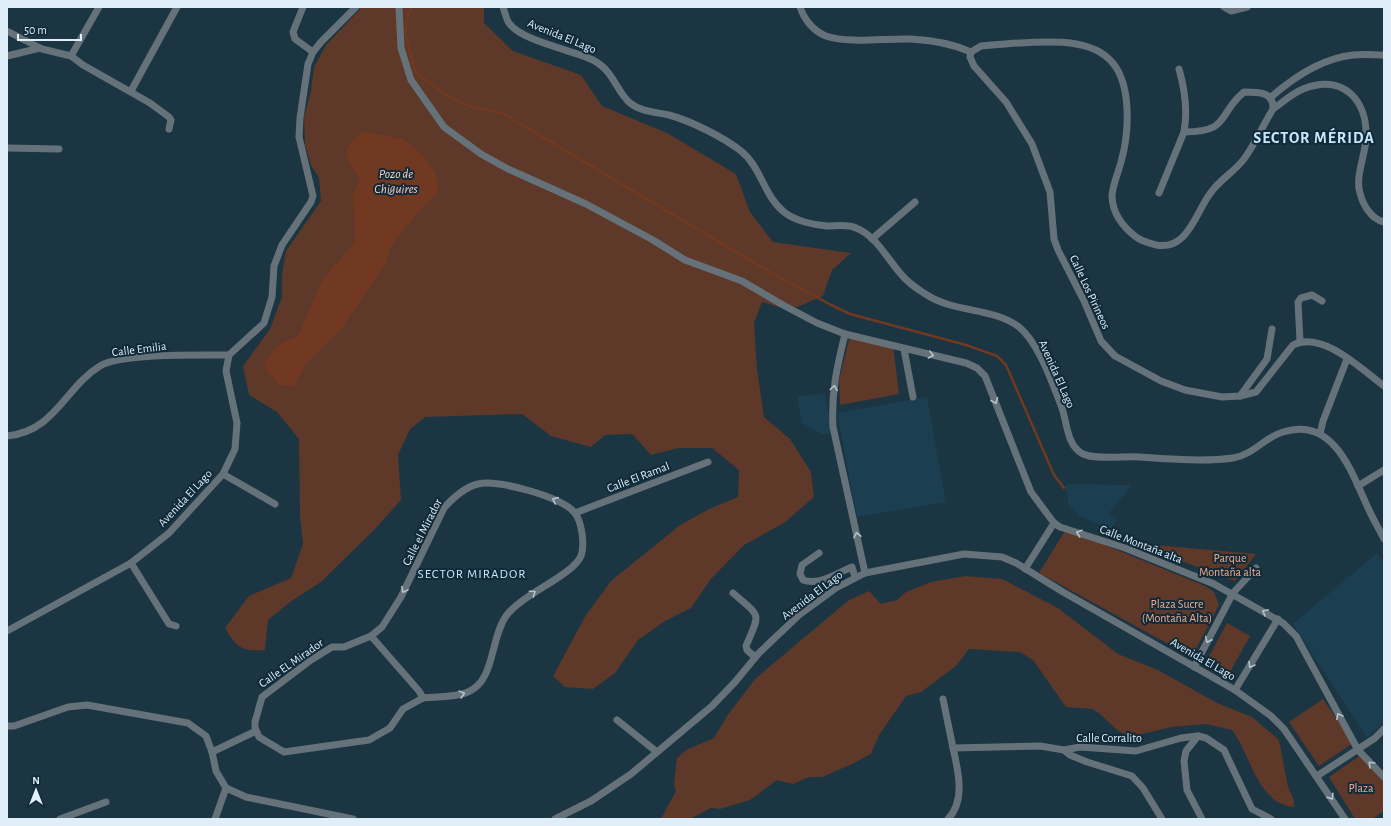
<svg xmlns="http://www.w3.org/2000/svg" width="1391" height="826" font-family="'Alegreya Sans',sans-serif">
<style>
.built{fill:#1c3e51}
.green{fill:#5e3828}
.water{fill:#713921}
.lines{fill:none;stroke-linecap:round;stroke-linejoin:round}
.stream{stroke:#713921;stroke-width:2.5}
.street{stroke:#66727a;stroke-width:7}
.oneway{stroke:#b5c3cc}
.labels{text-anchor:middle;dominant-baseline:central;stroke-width:4;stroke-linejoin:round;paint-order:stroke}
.street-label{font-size:12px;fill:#dfeef8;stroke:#102a39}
.park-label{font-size:12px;fill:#f4ad8f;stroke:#102a39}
.water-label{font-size:13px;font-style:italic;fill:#f4cfc0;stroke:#102a39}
.neighbourhood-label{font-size:13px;letter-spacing:1px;fill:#c8e7fa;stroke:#102a39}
.district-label{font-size:16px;font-weight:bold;letter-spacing:1px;fill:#c8e7fa;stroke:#102a39}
</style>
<rect width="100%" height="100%" fill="#1b3543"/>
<g class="built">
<polygon points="825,394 832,434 821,434 802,423 797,396"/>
<polygon points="927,397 946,502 857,517 837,413"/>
<polygon points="1066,484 1132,485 1109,513 1117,520 1111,529 1079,516 1068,504"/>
<polygon points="1377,553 1384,562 1384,717 1381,725 1367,738 1293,624"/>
</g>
<g class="green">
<path d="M362,7H484V23L513,51L581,75L602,106L667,133L736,174L750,212L773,242L851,253L832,270L823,296L790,310L762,302L754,323L757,369L764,417L790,439L811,472L814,497L784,523L744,545L710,580L691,608L665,621L638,640L615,673L593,689L565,687L553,676L586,615L611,581L680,525L709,509L738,497L739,470L712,448H678L651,455L632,434L605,435L591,447L551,436L522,414L425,417L410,429L398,455L401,500L376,528L321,582L290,602L268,620L265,650C242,652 236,647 225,628L249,596L291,578L303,544L300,516L299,439L277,412L249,395L243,366L270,329L282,297V275L286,251L321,201L319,178L311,165L305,145L304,117L311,91L314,67L326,45Z"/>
<polygon points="856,333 893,345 899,394 840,405 839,380 850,336"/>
<polygon points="1066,529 1205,586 1214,592 1219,605 1192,657 1039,573"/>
<polygon points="1143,544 1256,554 1235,581 1141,546"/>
<path d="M965,576L1002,579L1058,608L1118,654L1158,670L1217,703L1252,717L1279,740L1288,787L1294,800V807C1257,804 1251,755 1232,730L1206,724L1172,727L1129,737L1117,730L1099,713L1092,709L1066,707L1033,660L1020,652L969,649L956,666L921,692L906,696L879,735L871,754L852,764L822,777H809L793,784L777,780L750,800L720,809L711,808L690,819H661L676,791L674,785L677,758L686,750L714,738L727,716L755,679L849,600L869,591L881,604L897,600L906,592L931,582Z"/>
<polygon points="1227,623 1250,636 1230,672 1207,660"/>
<polygon points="1323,699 1353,743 1319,766 1289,722"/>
<polygon points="1361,755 1384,781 1384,811 1372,819 1355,819 1329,777"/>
</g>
<path class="water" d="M364,131L405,140L423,155L435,172L439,192L417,213L391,246L386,263L341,329L307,363L293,386L279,385L264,366C273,348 280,343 298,336L323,279L355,242L353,195L359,178C344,156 340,148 364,131Z"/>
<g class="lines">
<path class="stream" d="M412,7C398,28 411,50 415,72L445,94L459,102L473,107L502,113L763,268L831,305L850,314L966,345L997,356L1006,365L1054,475L1064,488"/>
<g class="street">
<polyline points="303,7 293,32 295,39 313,52"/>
<polyline points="399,7 401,48 411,80 444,127 481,154 508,169 586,204 653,240 685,260 742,281 783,305 817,323 845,334"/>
<path d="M503,7C505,12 506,19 509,23C521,41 573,50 593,60C614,71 616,91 630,103C641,112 656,112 669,115C691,121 723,137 741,151C761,167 764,196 784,212C795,221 814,225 827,226C837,226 848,224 856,228C875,235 887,258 900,273C907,282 917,289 927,295C955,313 992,307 1019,327C1039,343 1053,385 1062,408C1067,423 1067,446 1083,454C1096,460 1125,456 1140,457C1169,459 1204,462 1233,458C1253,455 1265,437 1283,432C1334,416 1352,473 1368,508C1373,519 1379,529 1384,539"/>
<path d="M800,7C804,19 813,31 826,36C849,44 886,38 911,39C932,40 953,44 971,52"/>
<polyline points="1224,7 1231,11 1247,7"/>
<polyline points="7,31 42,49 71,56 83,65 150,103 169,117 171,120 169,129"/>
<polyline points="7,56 40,48"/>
<polyline points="71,56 99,7"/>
<path d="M1179,69C1185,90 1188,110 1184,132C1231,132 1217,114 1244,92C1259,92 1274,92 1273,109C1263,125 1255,144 1244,159C1235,171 1221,179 1212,191C1196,210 1189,251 1156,245C1149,243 1141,241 1136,237C1123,227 1113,215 1112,197C1112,186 1118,174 1121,162C1129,134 1133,81 1109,59C1083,34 1026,43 992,45L981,46L971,52L970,57L974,66L1006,102L1032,144L1050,192L1054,239L1058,250L1084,301L1101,341L1115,356L1161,381L1185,390L1222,397L1240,396L1256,392L1293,345C1322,330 1361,369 1384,386"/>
<polyline points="131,91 177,7"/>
<path d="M1271,97C1293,78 1322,58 1353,55C1363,54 1374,55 1384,55"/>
<path d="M1273,109C1283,102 1291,94 1303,89C1343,73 1368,100 1366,139C1365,156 1355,177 1360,193C1363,205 1371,219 1384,222"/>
<polyline points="7,148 59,149"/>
<polyline points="1159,193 1184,132"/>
<polyline points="872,239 915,202"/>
<polyline points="1300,341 1298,302 1301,298 1312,295 1322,301"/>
<polyline points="904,349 913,397"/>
<polyline points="1240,396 1267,359 1272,329"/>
<polyline points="1320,434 1323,421 1347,359"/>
<path d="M7,436C56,431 65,387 100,366C121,353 202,355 229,355"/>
<polyline points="223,474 275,504"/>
<polyline points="1358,486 1384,470"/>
<polyline points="575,513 708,462"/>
<path d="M819,553L802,565L800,574L803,580C819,586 837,573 852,567L855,577"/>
<polyline points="131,563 169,624 176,626"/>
<polyline points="1025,569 1054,523 1060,527 1125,548 1214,584 1283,623 1296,636 1358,750 1384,777"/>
<path d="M865,573L833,427C831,392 837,367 845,334L966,363L977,368L985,376L1031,492L1054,523"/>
<path d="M733,593C761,618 761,611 746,646L747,650L755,657"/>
<polyline points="7,631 131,563 169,533 223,474 235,449 237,423 226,371 229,355 264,323 272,297 274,266 282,245 311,202 313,196 299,137 300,118 308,64 313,52 321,42 356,7"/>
<path d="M371,636L382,627L401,597L444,508C452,499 465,487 478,484C497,479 562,497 574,512C582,521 585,545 581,556C572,576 522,594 506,616C490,639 495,681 468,692C454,698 438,696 423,698"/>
<polygon points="371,636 419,691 423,698 403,709 390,728 369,740 284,752 259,737 255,728 255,722 262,697 311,660 332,647 344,647"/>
<polyline points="1194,667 1233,593 1256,568"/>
<polyline points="1235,690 1278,619"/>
<polyline points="943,699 953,748"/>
<polyline points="617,720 657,752"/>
<polyline points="7,726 14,726 68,707 87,705 188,723 206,736 212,752 216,771 226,788 246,797 353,819"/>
<polyline points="1198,736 1186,751 1184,761 1187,790 1202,819"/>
<polyline points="1064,750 1070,755 1087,762 1132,776 1143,788 1162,819"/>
<polyline points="212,752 256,731"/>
<polyline points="1317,776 1375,738 1384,729"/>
<polyline points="60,819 106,802"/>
<polyline points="215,819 226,788"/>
<polyline points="555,819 591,801 631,774 712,706 735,682 759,653 799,615 836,588 865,573 964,554 1002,557 1016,563 1063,592 1235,690 1271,716 1284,729 1345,819"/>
<path d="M948,819C966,800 958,771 953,748L1040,746L1064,750L1080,747L1136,751L1181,738L1198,736L1206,738L1224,750L1252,809L1271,819"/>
</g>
</g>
<defs><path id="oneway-chevron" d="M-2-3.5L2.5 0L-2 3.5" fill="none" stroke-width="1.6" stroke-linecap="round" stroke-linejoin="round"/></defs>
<g class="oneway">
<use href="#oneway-chevron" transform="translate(931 355) rotate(13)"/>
<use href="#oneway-chevron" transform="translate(834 388) rotate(-82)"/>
<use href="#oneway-chevron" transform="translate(995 401) rotate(68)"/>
<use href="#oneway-chevron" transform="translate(555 500) rotate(-156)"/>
<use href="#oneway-chevron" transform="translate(1079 533) rotate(-161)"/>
<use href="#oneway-chevron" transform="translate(857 535) rotate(-102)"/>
<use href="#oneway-chevron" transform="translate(404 590) rotate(118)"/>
<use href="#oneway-chevron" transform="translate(533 593) rotate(-35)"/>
<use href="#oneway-chevron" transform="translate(1265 612) rotate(-150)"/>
<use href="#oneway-chevron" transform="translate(1208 640) rotate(117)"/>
<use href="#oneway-chevron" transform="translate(1251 665) rotate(121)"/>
<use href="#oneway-chevron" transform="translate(462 694) rotate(-15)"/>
<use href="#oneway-chevron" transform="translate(1339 716) rotate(-118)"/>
<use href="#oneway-chevron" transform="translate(1371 764) rotate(-134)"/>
<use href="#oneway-chevron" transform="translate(1331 797) rotate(57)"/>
</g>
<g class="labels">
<g class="street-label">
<text transform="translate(562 36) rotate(22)">Avenida El Lago</text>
<text transform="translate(1090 292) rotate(65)">Calle Los Pirineos</text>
<text transform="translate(139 349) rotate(-7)">Calle Emilia</text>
<text transform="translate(1057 374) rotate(66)">Avenida El Lago</text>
<text transform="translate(638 477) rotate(-21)">Calle El Ramal</text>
<text transform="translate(185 498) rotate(-47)">Avenida El Lago</text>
<text transform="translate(422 532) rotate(-63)">Calle el Mirador</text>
<text transform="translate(1141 544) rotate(21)">Calle Montaña alta</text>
<text transform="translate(812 595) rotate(-37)">Avenida El Lago</text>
<text transform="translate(1203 659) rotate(30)">Avenida El Lago</text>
<text transform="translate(291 663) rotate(-35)">Calle EL Mirador</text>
<text x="1109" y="738">Calle Corralito</text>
</g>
<g class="park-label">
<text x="1230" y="558">Parque<tspan x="1230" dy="14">Montaña alta</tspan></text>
<text x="1177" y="604">Plaza Sucre<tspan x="1177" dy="14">(Montaña Alta)</tspan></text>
<text x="1361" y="788">Plaza</text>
</g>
<g class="water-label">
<text x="396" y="174">Pozo de<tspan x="396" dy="15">Chiguires</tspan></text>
</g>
<g class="neighbourhood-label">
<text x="472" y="574">SECTOR MIRADOR</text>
</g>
<g class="district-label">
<text x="1314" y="138">SECTOR MÉRIDA</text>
</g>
</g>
<rect width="1391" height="826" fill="none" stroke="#dfeef8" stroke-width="16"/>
<g transform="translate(36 790)" stroke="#102a39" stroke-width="3" paint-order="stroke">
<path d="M0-3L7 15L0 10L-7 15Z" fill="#dfeef8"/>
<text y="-6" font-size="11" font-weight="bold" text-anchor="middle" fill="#dfeef8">N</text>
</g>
<path d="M18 34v6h63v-6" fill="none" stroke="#dfeef8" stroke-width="2"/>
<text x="24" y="34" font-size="12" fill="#dfeef8" stroke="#102a39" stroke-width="3" paint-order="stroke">50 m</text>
</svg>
